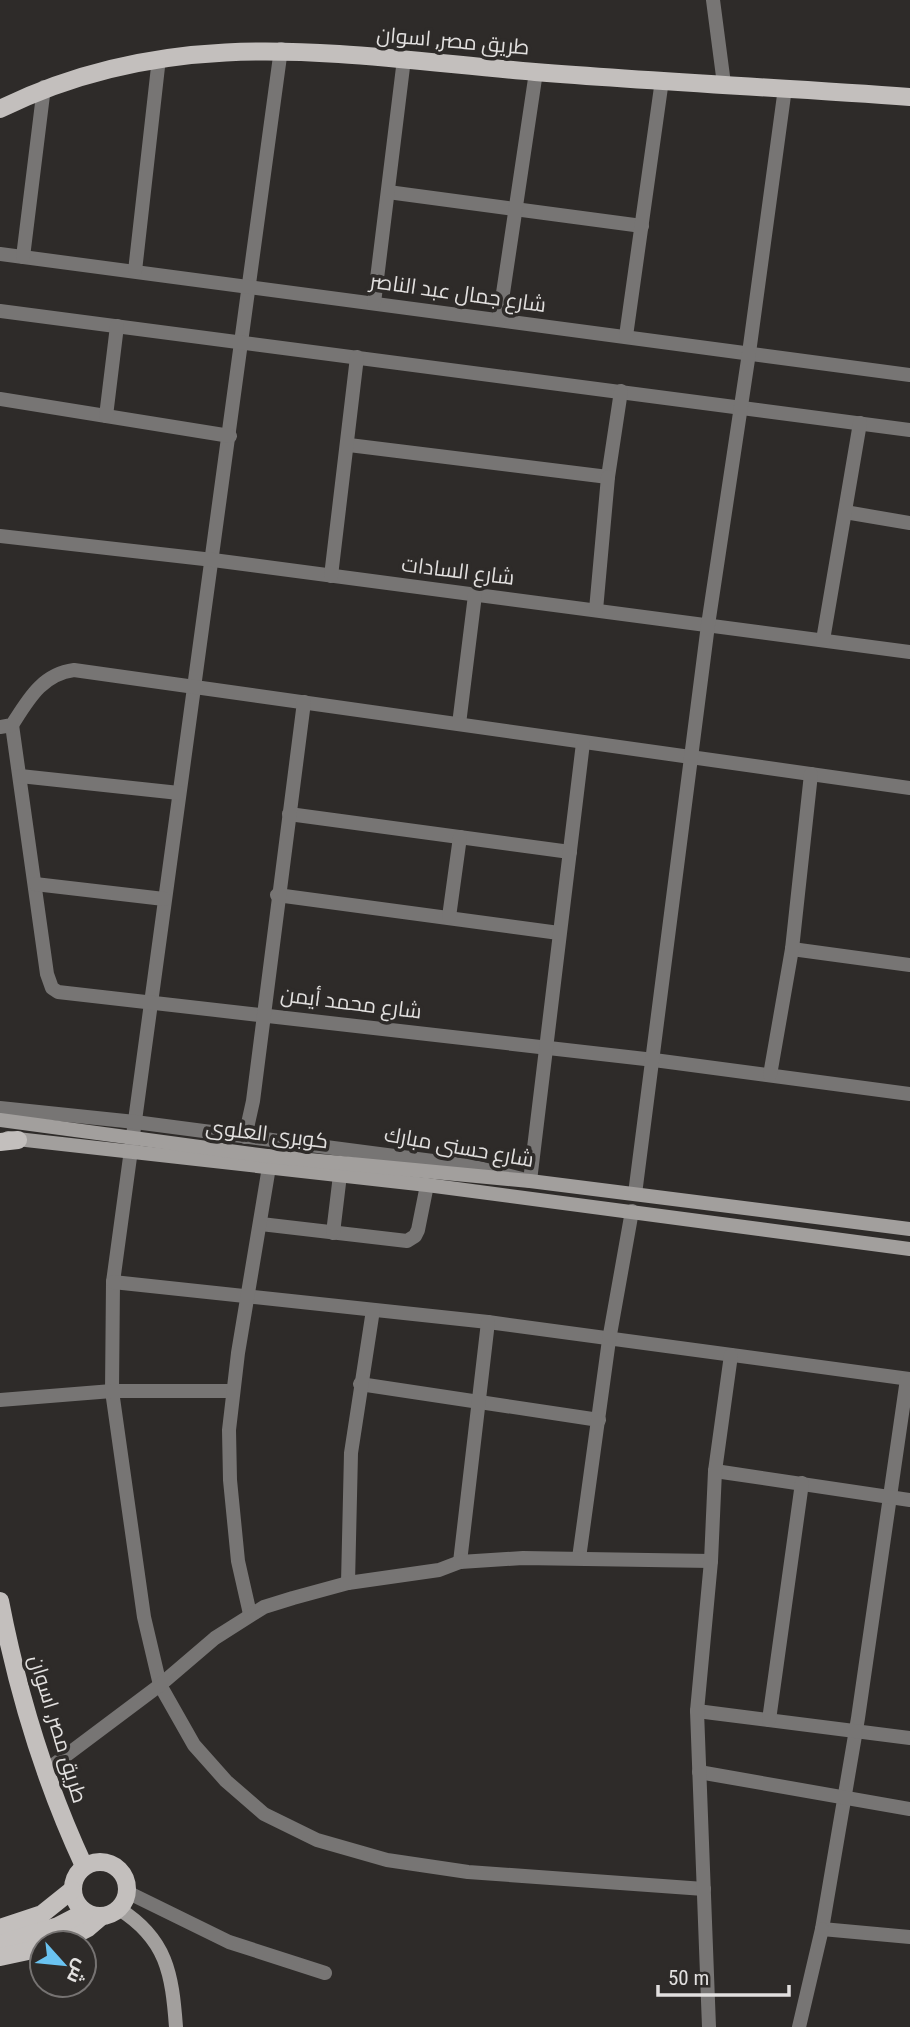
<svg xmlns="http://www.w3.org/2000/svg" width="910" height="2027" font-family="'Roboto Condensed',Cairo,sans-serif">
<style>
.lines{fill:none;stroke-linecap:round;stroke-linejoin:round}
.street{stroke:#777574;stroke-width:14}
.secondary{stroke:#a29f9d;stroke-width:14}
.primary{stroke:#c3bfbd;stroke-width:18}
.secondary-bridge{stroke:#a29f9d;stroke-width:14}
.labels{text-anchor:middle;dominant-baseline:central;stroke-width:7;stroke-linejoin:round;paint-order:stroke}
.street-label{font-size:21px;fill:#e2e0df;stroke:#2e2b29}
</style>
<rect width="100%" height="100%" fill="#2e2b29"/>
<g class="lines">
<g class="street">
<polyline points="713,0 724,84"/>
<polyline points="281,49 113,1282 112,1391 144,1617 160,1685 194,1745 226,1781 264,1814 317,1840 387,1860 468,1872 704,1889"/>
<polyline points="388,192 642,226"/>
<polyline points="0,254 910,375"/>
<polyline points="23,257 44,87"/>
<polyline points="135,271 159,58"/>
<polyline points="374,303 404,59"/>
<polyline points="0,311 910,430"/>
<polyline points="499,320 536,72"/>
<polyline points="626,336 662,80"/>
<polyline points="0,399 230,436"/>
<polyline points="106,416 117,326"/>
<polyline points="349,445 608,477 621,391"/>
<polyline points="845,512 910,523"/>
<polyline points="0,536 213,560 910,652"/>
<polyline points="331,576 357,357"/>
<polyline points="596,610 608,477"/>
<polyline points="823,640 860,423"/>
<polyline points="459,724 475,595"/>
<polyline points="12,725 47,974 52,988 58,992 654,1060 910,1094"/>
<path d="M0,727L12,725C28,700 42,674 74,670L910,788"/>
<polyline points="20,776 179,793"/>
<polyline points="289,814 570,852"/>
<polyline points="35,884 164,899"/>
<polyline points="277,895 559,933"/>
<polyline points="449,917 460,837"/>
<polyline points="792,949 910,965"/>
<polyline points="770,1075 792,949 811,774"/>
<polyline points="0,1108 135,1122 471,1166 530,1181 583,743"/>
<polyline points="245,1137 253,1101 304,702"/>
<polyline points="635,1194 708,625 749,353 785,88"/>
<polyline points="261,1224 407,1241 415,1236 418,1230 427,1185"/>
<polyline points="333,1233 340,1175"/>
<polyline points="113,1282 488,1322 910,1379"/>
<polyline points="907,1379 858,1718 822,1929 910,1937"/>
<polyline points="360,1384 599,1420"/>
<polyline points="0,1400 112,1391 233,1391"/>
<polyline points="715,1471 910,1500"/>
<polyline points="579,1558 609,1340 632,1211"/>
<polyline points="460,1562 488,1322"/>
<polyline points="348,1583 351,1453 373,1310"/>
<polyline points="250,1614 238,1561 230,1480 229,1430 238,1353 269,1167"/>
<polyline points="697,1711 910,1738"/>
<polyline points="769,1720 802,1483"/>
<polyline points="44,1772 160,1685 215,1638 264,1607 293,1598 348,1583 439,1570 460,1562 523,1558 711,1561"/>
<polyline points="699,1772 910,1809"/>
<polyline points="127,1892 229,1942 325,1973"/>
<polyline points="709,2027 697,1711 711,1561 715,1471 731,1355"/>
<polyline points="799,2027 822,1929"/>
</g>
<g class="secondary">
<polyline points="8,1138 427,1185 910,1249"/>
<polyline points="267,1156 530,1181 910,1229"/>
<path d="M119,1909C167,1939 172,1974 176,2027"/>
</g>
<g class="primary">
<path d="M0,109C178,21 347,56 535,72C660,82 785,88 910,97"/>
<polyline points="0,1142 18,1140"/>
<path d="M0,1601C18,1694 44,1780 84,1866"/>
<circle cx="100" cy="1889" r="27"/>
<polyline points="0,1928 42,1914 72,1890"/>
<polyline points="59,1943 88,1928 102,1916"/>
<polyline points="0,1944 58,1926 85,1912"/>
<polyline points="0,1957 42,1948"/>
</g>
<polyline class="secondary-bridge" points="0,1120 267,1156"/>
</g>
<g class="labels">
<g class="street-label">
<text transform="translate(453 41) rotate(5)">طريق مصر, اسوان</text>
<text transform="translate(458 293) rotate(8)">شارع جمال عبد الناصر</text>
<text transform="translate(458 571) rotate(7)">شارع السادات</text>
<text transform="translate(351 1003) rotate(7)">شارع محمد أيمن</text>
<text transform="translate(267 1134) rotate(7)">كوبرى العلوى</text>
<text transform="translate(459 1147) rotate(10)">شارع حسنى مبارك</text>
<text transform="translate(58 1729) rotate(73)">طريق مصر, اسوان</text>
</g>
</g>
<g transform="translate(63 1964) rotate(117)"><circle r="33" fill="#2e2b29" stroke="#767372" stroke-width="2"/>
<path d="M0-5L12 26L0 18L-12 26Z" fill="#6ac3f1"/>
<text y="-10" font-size="19" font-weight="bold" text-anchor="middle" fill="#e2e0df">ش</text>
</g>
<path d="M658 1985v10h131v-10" fill="none" stroke="#e2e0df" stroke-width="3.5"/>
<text x="668" y="1985" font-size="21" fill="#e2e0df" stroke="#2e2b29" stroke-width="5" paint-order="stroke">50 m</text>
</svg>
